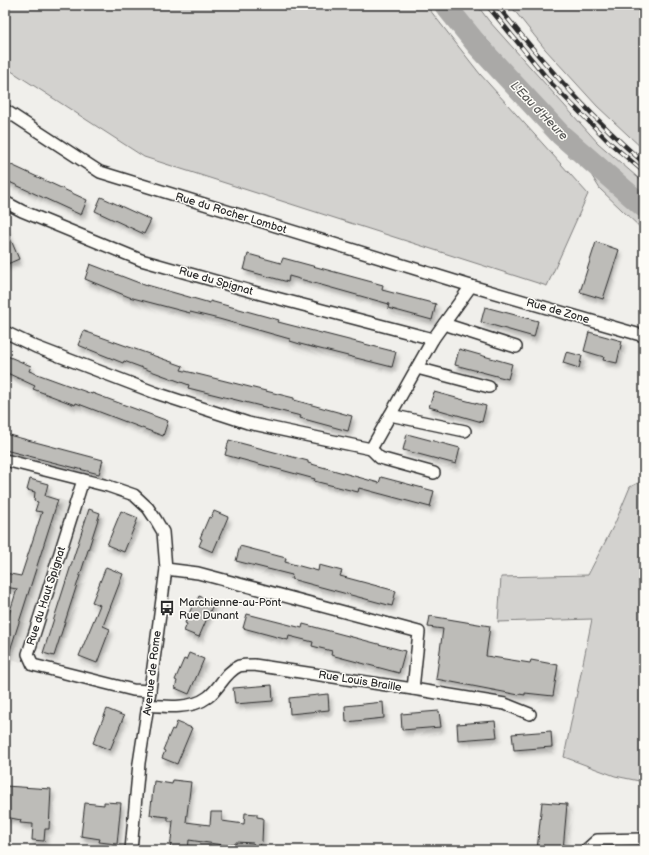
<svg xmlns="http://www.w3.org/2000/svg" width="649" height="855" font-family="'Balsamiq Sans',sans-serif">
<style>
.built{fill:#e1e0dc}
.green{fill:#d3d2cf;stroke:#7f7e7d}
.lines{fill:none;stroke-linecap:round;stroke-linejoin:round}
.river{stroke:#aaa9a7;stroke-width:22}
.building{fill:#bdbcb8;stroke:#2b2b2b;filter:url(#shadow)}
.street-casing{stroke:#2b2b2b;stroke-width:14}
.street{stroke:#fdfcf7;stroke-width:11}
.rail-casing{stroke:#2b2b2b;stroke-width:4.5}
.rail{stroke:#fdfcf7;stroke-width:3;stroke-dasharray:9;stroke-linecap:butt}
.labels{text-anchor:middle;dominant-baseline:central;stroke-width:3;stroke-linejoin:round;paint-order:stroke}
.street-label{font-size:11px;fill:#2b2b2b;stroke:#fdfcf7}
.poi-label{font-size:11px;fill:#2b2b2b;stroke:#fdfcf7;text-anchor:start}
.water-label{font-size:12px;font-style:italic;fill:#575756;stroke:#fdfcf7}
</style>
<defs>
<filter id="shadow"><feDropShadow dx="2.5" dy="4.5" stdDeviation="2" flood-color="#0004"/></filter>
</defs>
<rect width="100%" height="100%" fill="#f0efeb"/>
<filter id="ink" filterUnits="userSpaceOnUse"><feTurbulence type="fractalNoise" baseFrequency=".025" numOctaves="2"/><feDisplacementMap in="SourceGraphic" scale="8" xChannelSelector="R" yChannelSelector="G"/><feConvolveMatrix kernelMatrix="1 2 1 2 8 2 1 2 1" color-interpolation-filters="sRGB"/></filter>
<g filter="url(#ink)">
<polygon class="built" points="49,495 102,515 57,655 36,648 28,654 21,662 5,657 5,631"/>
<g class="green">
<polygon points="5,5 426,5 480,74 588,194 547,286 144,157 5,67"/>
<polygon points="456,5 477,5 489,21 598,143 644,183 644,231 600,189 556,118"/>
<polygon points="510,5 644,5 644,150 597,106 545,49"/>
<polygon points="644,480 644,782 615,776 564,757 592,619 498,622 501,577 588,575 615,523 630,487"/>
</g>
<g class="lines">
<polyline class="river" points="445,5 478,46 561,135 644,207"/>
</g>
<g class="building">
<polygon points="5,162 87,200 81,215 5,180"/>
<polygon points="101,197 151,220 144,234 95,211"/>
<polygon points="5,226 19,259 5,265"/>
<polygon points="596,242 619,250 603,299 580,292"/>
<polygon points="248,254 281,263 283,258 383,285 382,290 436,304 432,320 388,308 389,304 289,276 288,282 244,270"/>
<polygon points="90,264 147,286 147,285 210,303 210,301 279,320 278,322 396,352 392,367 300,344 290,341 290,339 219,319 190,312 190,313 129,297 85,279"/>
<polygon points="485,307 538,321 534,337 481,322"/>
<polygon points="84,331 183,366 181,370 294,398 294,400 352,416 348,431 300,418 301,416 188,388 189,385 124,361 123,363 78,345"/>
<polygon points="589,332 622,341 617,363 603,360 604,357 584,351"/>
<polygon points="459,349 512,364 508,379 455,365"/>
<polygon points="567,352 582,356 579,368 563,363 566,353"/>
<polygon points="5,355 31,366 29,371 92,394 92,393 168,421 163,436 76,403 75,405 33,389 35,386 5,372"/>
<polygon points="434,392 486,406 482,422 429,407"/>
<polygon points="5,434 103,460 99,474 5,450"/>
<polygon points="407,434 460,448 456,464 403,450"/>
<polygon points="229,440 308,461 308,463 379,483 381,477 434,491 430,507 359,488 358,492 314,481 315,479 225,455"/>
<polygon points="30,479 48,484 45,496 58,500 7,660 5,659 5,627 17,589 5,587 5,573 21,576 42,512 35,511 38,502 34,501 35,492 27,490"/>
<polygon points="89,509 100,513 54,656 43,653"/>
<polygon points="121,511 138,518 124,552 107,545"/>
<polygon points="214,511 228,517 213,552 199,546 202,539 200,538 209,517 211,518"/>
<polygon points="240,546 286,558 285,562 318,571 319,565 342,571 340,576 396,591 392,606 291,579 292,575 236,561"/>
<polygon points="106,567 123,574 103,626 110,629 97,663 79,656 100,605 92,602"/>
<polygon points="199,596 214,602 199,637 184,631 187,624 185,623 194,602 196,603"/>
<polygon points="247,614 302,628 303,624 405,651 399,673 331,655 332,651 312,646 313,642 289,636 288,640 243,628"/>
<polygon points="430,616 490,626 486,656 530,663 531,660 558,665 553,696 525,693 525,695 519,694 519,695 436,679 443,629 428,627"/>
<polygon points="189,653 204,659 189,694 175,688 177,681 175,680 184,659 186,660"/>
<polygon points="272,685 273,701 235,704 233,688"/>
<polygon points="328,694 329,710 290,714 289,698"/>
<polygon points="383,702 384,718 346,722 345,706"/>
<polygon points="107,709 124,716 110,750 93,743"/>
<polygon points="439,711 441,727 402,730 401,714"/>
<polygon points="495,721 497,737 458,740 457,724"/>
<polygon points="177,722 192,728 177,764 162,758 165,751 163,750 172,729 174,730"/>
<polygon points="551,731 552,747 514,750 512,734"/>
<polygon points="173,780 191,782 186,822 210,825 211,812 222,812 222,821 244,824 245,813 257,814 257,817 263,818 262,842 256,848 253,843 236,842 236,844 231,844 229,846 189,840 188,850 170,850 173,821 168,821 168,817 150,815 154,781 172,784"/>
<polygon points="5,786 51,789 49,829 45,829 44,841 32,840 33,824 20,823 21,820 5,817"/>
<polygon points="104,802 121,803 117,844 99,842 100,839 81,836 85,803 104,805"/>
<polygon points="542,802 567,804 563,850 537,850"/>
</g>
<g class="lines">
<defs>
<g id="street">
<polyline points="5,110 100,172 471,286 644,336"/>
<polyline points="5,202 22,211 141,260 261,294 433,339"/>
<polyline points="444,324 516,347"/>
<polyline points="5,332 36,347 156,393 248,423 371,449 433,339 471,286"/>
<polyline points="417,368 489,387"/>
<polyline points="390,415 465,431"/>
<polyline points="371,449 380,458 434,473"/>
<polyline points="5,460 108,486 134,495 148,508 156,520 163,532 166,569 148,705 139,763 131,850"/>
<polyline points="83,480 28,654 33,665 133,690 150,691"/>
<polyline points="413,689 505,704 530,714"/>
<path d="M148,705C168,707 192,709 208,697C220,688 225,672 239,666C243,665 250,665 254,665L413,689L419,632L198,573L166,569"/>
<polyline points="586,850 597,840 644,839"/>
</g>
</defs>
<use href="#street" class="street-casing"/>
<use href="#street" class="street"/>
<defs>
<g id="rail">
<polyline points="487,5 551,83 610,143 644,172"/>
<path d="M497,5C542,62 589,115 644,163"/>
</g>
</defs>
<use href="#rail" class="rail-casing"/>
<use href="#rail" class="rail"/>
</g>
</g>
<defs>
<symbol id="bus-bare" viewBox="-9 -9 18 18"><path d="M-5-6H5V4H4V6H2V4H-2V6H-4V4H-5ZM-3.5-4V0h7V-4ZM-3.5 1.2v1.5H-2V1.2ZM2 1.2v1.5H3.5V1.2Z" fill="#2b2b2b" stroke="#fdfcf7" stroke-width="2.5" paint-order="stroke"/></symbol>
</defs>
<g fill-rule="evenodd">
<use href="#bus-bare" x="156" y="597" width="22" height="22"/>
</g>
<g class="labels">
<g class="street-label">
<text transform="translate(231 213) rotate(17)">Rue du Rocher Lombot</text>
<text transform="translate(216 281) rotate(16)">Rue du Spignat</text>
<text transform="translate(558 311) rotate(16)">Rue de Zone</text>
<text transform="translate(46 596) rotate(-72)">Rue du Haut Spignat</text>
<text transform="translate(152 673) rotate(-83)">Avenue de Rome</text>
<text transform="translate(360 681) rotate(9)">Rue Louis Braille</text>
</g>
<g class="poi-label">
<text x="179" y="602">Marchienne-au-Pont<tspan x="179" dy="13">Rue Dunant</tspan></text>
</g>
<g class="water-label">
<text transform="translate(539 111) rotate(46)">L'Eau d'Heure</text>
</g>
</g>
<rect width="649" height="855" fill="none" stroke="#fdfcf7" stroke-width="20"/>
<rect x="10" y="10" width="629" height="835" fill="none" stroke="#2b2b2b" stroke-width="1.5" filter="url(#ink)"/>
</svg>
